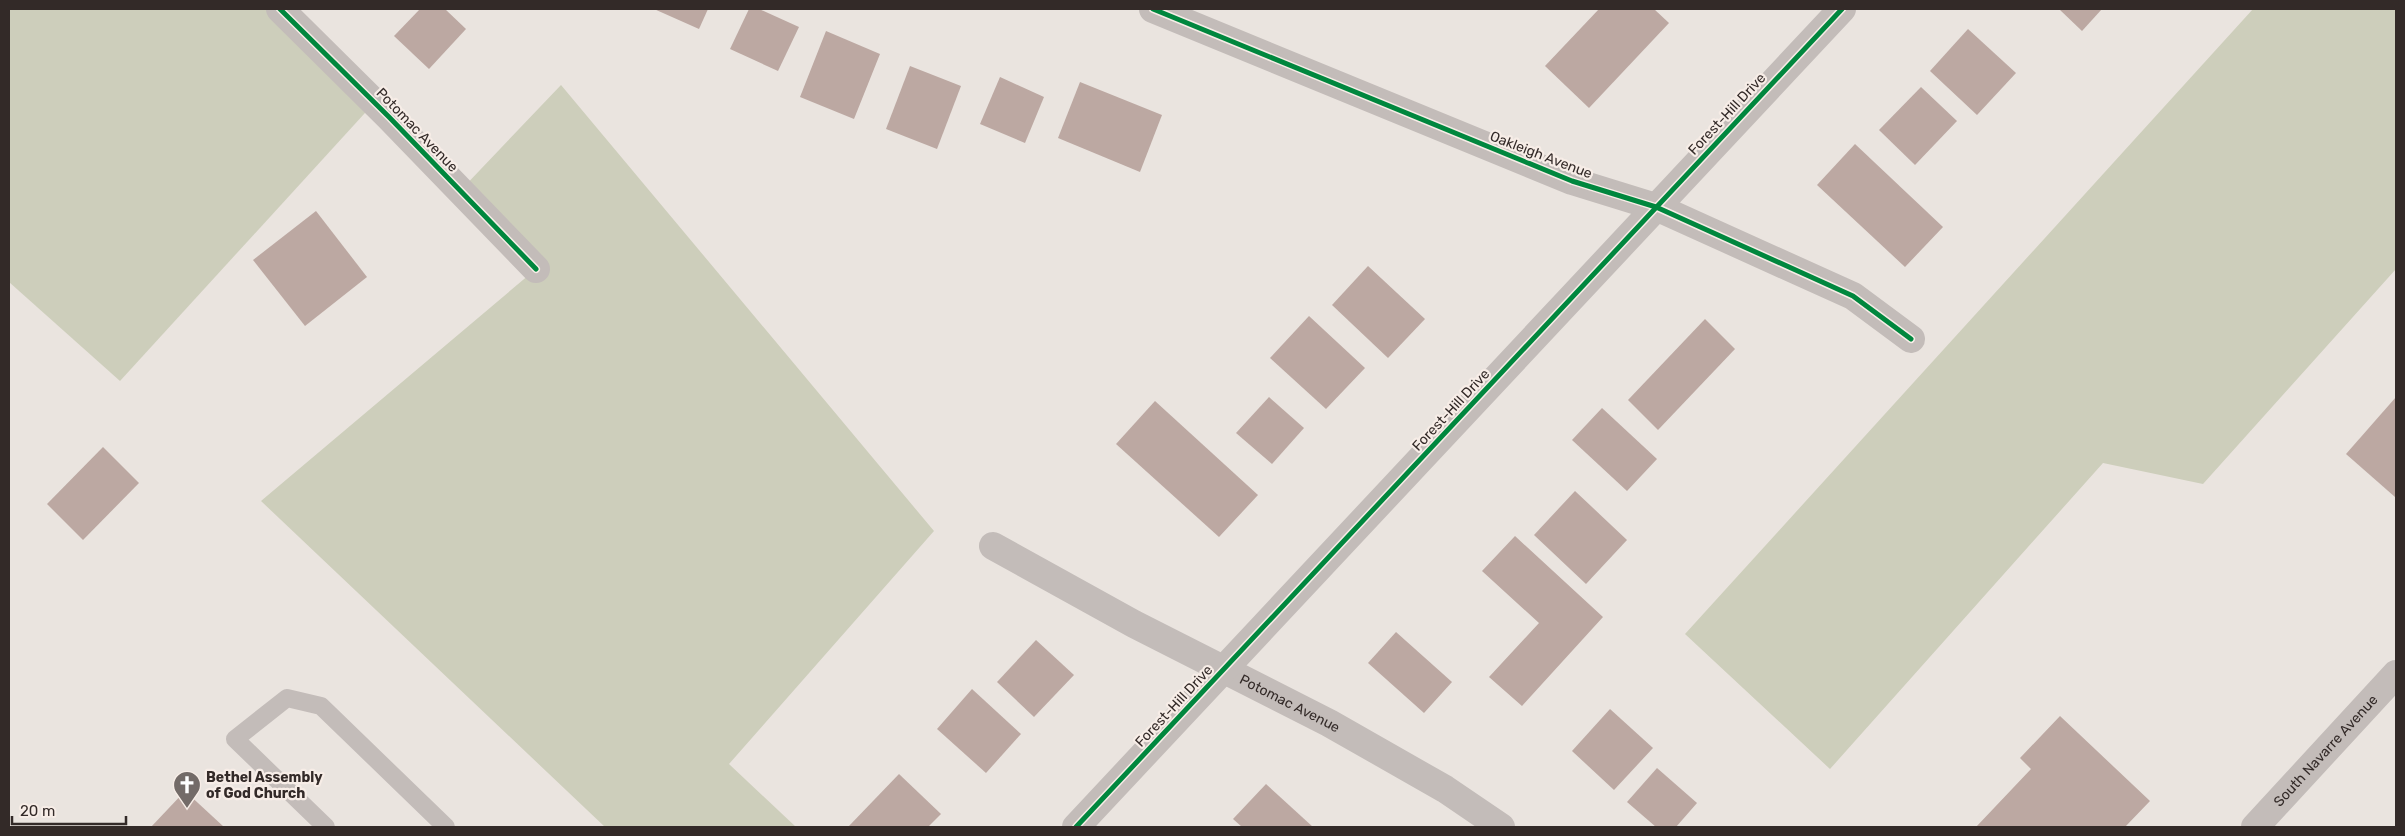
<svg xmlns="http://www.w3.org/2000/svg" width="2405" height="836" font-family="Rubik,sans-serif">
<style>
.green{fill:#cdcebb}
.building{fill:#bca8a2}
.lines{fill:none;stroke-linecap:round;stroke-linejoin:round}
.lane{stroke:#c3bcb9;stroke-width:18}
.street{stroke:#c3bcb9;stroke-width:28}
.cycleway-casing{stroke:#f7ede7;stroke-width:8}
.cycleway{stroke:#00873e;stroke-width:5}
.labels{text-anchor:middle;dominant-baseline:central;stroke-width:4.5;stroke-linejoin:round;paint-order:stroke}
.street-label{font-size:14px;fill:#332a28;stroke:#f7ede7}
.poi-label{font-size:14px;font-weight:bold;fill:#332a28;stroke:#f7ede7;text-anchor:start}
</style>
<rect width="100%" height="100%" fill="#eae4df"/>
<g class="green">
<polygon points="9,9 280,9 375,102 120,381 9,282"/>
<polygon points="2253,9 2396,9 2396,269 2203,484 2103,463 1830,769 1685,634"/>
<polygon points="561,85 934,531 729,764 796,827 605,827 261,501 536,269 460,191"/>
</g>
<g class="building">
<polygon points="420,9 445,9 466,29 429,69 394,36"/>
<polygon points="654,9 708,9 699,29"/>
<polygon points="749,9 759,9 799,27 778,71 730,49"/>
<polygon points="1599,9 1654,9 1669,23 1589,108 1545,66"/>
<polygon points="2059,9 2102,9 2082,31"/>
<polygon points="1968,29 2016,73 1977,115 1930,71"/>
<polygon points="826,31 880,54 854,119 800,97"/>
<polygon points="910,66 961,86 937,149 886,129"/>
<polygon points="1000,77 1044,97 1025,143 980,124"/>
<polygon points="1080,82 1162,115 1140,172 1058,138"/>
<polygon points="1921,87 1957,121 1915,165 1879,130"/>
<polygon points="1855,144 1943,227 1905,267 1817,185"/>
<polygon points="316,211 367,277 305,326 253,260"/>
<polygon points="1368,266 1425,319 1388,358 1332,305"/>
<polygon points="1309,316 1365,368 1326,409 1270,358"/>
<polygon points="1705,319 1735,349 1658,430 1628,400"/>
<polygon points="1269,397 1304,428 1272,464 1236,433"/>
<polygon points="2396,397 2396,495 2395,497 2346,454"/>
<polygon points="1155,401 1258,495 1219,537 1116,444"/>
<polygon points="1602,408 1657,459 1627,491 1572,440"/>
<polygon points="103,447 139,483 83,540 47,504"/>
<polygon points="1575,491 1627,540 1586,584 1534,535"/>
<polygon points="1515,536 1603,617 1522,706 1489,677 1539,623 1482,571"/>
<polygon points="1396,632 1452,682 1424,713 1368,663"/>
<polygon points="1036,640 1074,675 1034,717 997,682"/>
<polygon points="972,689 1021,734 986,773 937,729"/>
<polygon points="1610,709 1653,748 1614,790 1572,751"/>
<polygon points="2060,716 2150,801 2125,827 1976,827 2031,769 2020,758"/>
<polygon points="1657,768 1697,803 1676,827 1656,827 1627,802"/>
<polygon points="899,774 941,814 928,827 848,827"/>
<polygon points="1266,784 1313,827 1242,827 1233,819"/>
<polygon points="185,791 224,827 151,827"/>
</g>
<g class="lines">
<polyline class="lane" points="326,827 235,739 287,698 321,706 446,827"/>
<g class="street">
<polyline points="280,9 389,117 536,269"/>
<polyline points="1153,9 1572,181 1656,207 1853,296 1911,339"/>
<path id="s1" d="M993,546L1134,624L1329,723L1445,789L1501,827"/>
<polyline points="1076,827 1842,9"/>
<path id="s2" d="M2255,827L2396,674"/>
</g>
<defs>
<g id="cycleway">
<polyline points="280,9 389,117 536,269"/>
<polyline points="1153,9 1572,181 1656,207 1853,296 1911,339"/>
<polyline points="1076,827 1842,9"/>
</g>
</defs>
<use href="#cycleway" class="cycleway-casing"/>
<use href="#cycleway" class="cycleway"/>
</g>
<defs>
<symbol id="church-pin" viewBox="-11 -11 22 30"><path d="M0 17L-7.5 6A9.5 9.5 0 1 1 7.5 6Z" fill="#736b68" stroke="#f7ede7"/><path d="M-1.2-6h2.4v3.5h3.3v2.4h-3.3V6h-2.4V-.1h-3.3v-2.4h3.3Z" fill="#fff"/></symbol>
</defs>
<g fill-rule="evenodd">
<use href="#church-pin" x="171" y="769" width="32" height="43"/>
</g>
<g class="labels">
<g class="street-label">
<text transform="translate(1727 114) rotate(-47)">Forest-Hill Drive</text>
<text transform="translate(417 130) rotate(46)">Potomac Avenue</text>
<text transform="translate(1541 155) rotate(21)">Oakleigh Avenue</text>
<text transform="translate(1451 410) rotate(-47)">Forest-Hill Drive</text>
<text stroke="none"><textPath href="#s1" startOffset="336">Potomac Avenue</textPath></text>
<text transform="translate(1174 706) rotate(-47)">Forest-Hill Drive</text>
<text stroke="none"><textPath href="#s2" startOffset="104">South Navarre Avenue</textPath></text>
</g>
<g class="poi-label">
<text x="206" y="777">Bethel Assembly<tspan x="206" dy="16">of God Church</tspan></text>
</g>
</g>
<rect width="2405" height="836" fill="none" stroke="#332a28" stroke-width="20"/>
<path d="M12 816v8h114v-8" fill="none" stroke="#332a28" stroke-width="2.5"/>
<text x="20" y="816" font-size="15" fill="#332a28" stroke="#f7ede7" stroke-width="4" paint-order="stroke">20 m</text>
</svg>
